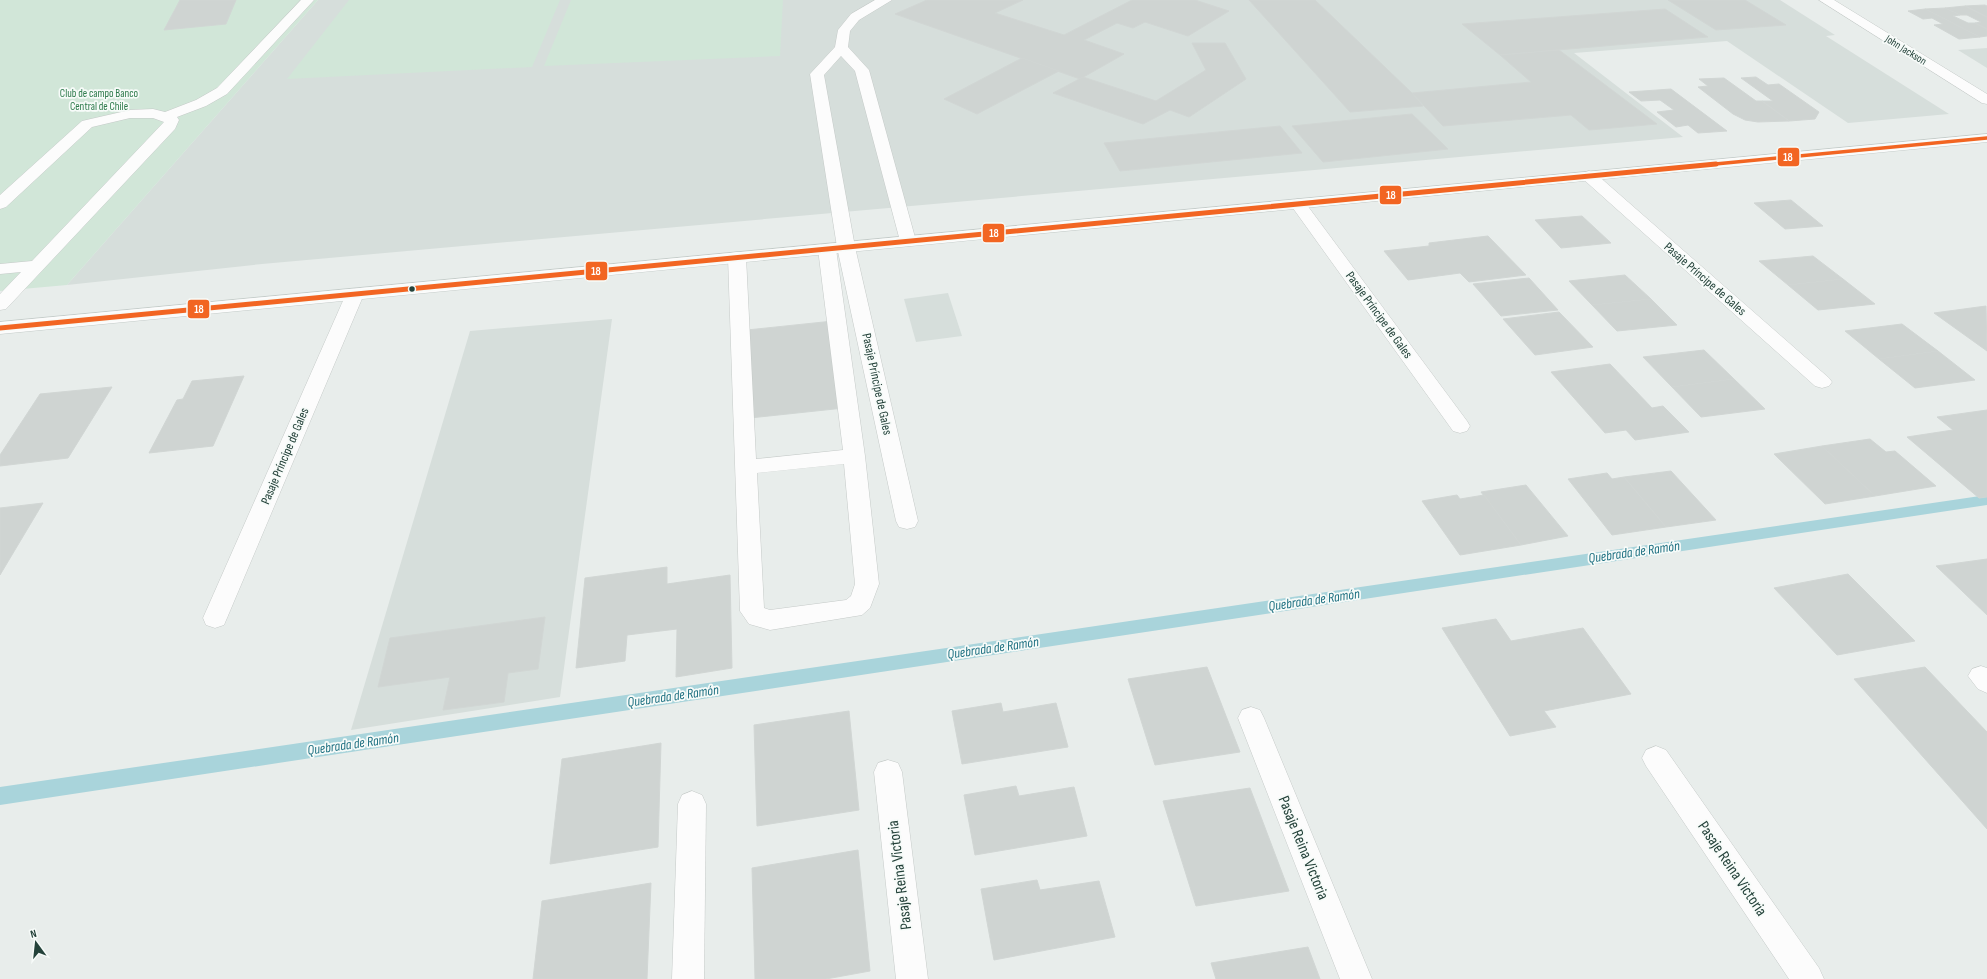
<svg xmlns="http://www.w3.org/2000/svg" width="1987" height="979" font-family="'Sofia Sans Condensed',sans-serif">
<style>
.built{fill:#d6dedb}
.green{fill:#d1e6d8}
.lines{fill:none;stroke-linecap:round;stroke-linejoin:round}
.stream{fill:#a9d4db;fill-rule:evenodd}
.building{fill:#cfd4d2;stroke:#d1d6d4}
.lane-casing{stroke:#c5cac8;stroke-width:1}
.street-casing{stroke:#c5cac8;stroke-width:1}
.secondary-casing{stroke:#c3cbc8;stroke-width:1}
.lane{fill:#fcfcfc;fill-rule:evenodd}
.street{fill:#fcfcfc;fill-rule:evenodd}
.secondary{fill:#fcfcfc;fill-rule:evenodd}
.bus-1-far1-casing{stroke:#f7fbf9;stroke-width:5.5}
.bus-1-casing{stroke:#f7fbf9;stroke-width:8}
.bus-1-far1{stroke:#f26522;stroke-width:3.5}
.bus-1{stroke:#f26522;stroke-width:5}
.bus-dot{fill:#24423a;stroke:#f7fbf9;stroke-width:1.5}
.labels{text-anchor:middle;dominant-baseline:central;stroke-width:3.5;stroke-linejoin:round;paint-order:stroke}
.far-street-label{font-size:11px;fill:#24423a;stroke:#f7fbf9}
.far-park-label{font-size:11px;fill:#2d7a4b;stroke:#f7fbf9}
.street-label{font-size:13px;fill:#24423a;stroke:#f7fbf9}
.water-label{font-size:14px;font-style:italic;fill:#1c6f80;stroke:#f7fbf9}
.near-street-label{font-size:16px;fill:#24423a;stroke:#f7fbf9}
.line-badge{stroke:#f7fbf9;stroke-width:1.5}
.badge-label{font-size:11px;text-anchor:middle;font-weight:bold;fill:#fff}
</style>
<rect width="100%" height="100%" fill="#e8edeb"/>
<g class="built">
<polygon points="318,0 1780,0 1835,35 1826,36 1949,114 1848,123 1727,41 1574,53 1683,137 262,264 67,285"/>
<polygon points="1987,48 1987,68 1958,50"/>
<polygon points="948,293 962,336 916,342 904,299"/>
<polygon points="612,319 560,697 351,730 470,331"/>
</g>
<g class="green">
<polygon points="0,0 318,0 67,285 0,291"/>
<polygon points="349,0 560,0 532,67 287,79"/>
<polygon points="571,0 783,0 780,56 544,66"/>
</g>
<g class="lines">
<polygon class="stream" points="1987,495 1987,505 0,805 0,787"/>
</g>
<g class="building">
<polygon points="180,0 236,0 226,24 164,30"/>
<polygon points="927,0 1023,0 995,13 1064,35 1132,0 1195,0 1229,11 1188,36 1145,22 1133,28 1117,23 1084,40 1124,54 1080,79 895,14"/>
<polygon points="1249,0 1315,0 1412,93 1423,106 1350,112"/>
<polygon points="1668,0 1745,0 1786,25 1716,30"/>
<polygon points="1985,5 1987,6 1987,17 1965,6"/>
<polygon points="1965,6 1987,17 1987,29 1975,23 1981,22 1967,15 1960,15 1945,8"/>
<polygon points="1945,8 1960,15 1953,16 1968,23 1975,23 1987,29 1987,36 1980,37 1925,9"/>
<polygon points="1665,9 1708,37 1500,55 1462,24"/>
<polygon points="1925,9 1980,37 1959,39 1934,25 1943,24 1932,18 1923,19 1908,11"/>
<polygon points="1192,43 1225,43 1246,79 1189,117 1170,110 1143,124 1053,93 1083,77 1156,101 1206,70"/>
<polygon points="1559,50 1657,124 1589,130 1571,115 1443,126 1412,93 1531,82 1500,55"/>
<polygon points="1022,58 1059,71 977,114 944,99"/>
<polygon points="1756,77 1768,85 1779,84 1819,112 1815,119 1789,121 1762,101 1773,101 1741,78"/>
<polygon points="1724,78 1756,101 1762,101 1789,121 1758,122 1745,120 1733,114 1698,87 1708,86 1699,79"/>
<polygon points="1671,89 1727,131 1698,133 1688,125 1676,127 1657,112 1674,110 1660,100 1641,101 1629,92"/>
<polygon points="1412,114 1448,149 1323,162 1292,126"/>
<polygon points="1280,126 1302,153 1120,171 1104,143"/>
<polygon points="1791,200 1823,226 1785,229 1754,203"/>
<polygon points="1582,216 1611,243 1561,248 1535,220"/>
<polygon points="1488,236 1526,275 1469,282 1460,273 1408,280 1384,251 1429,246 1429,243"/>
<polygon points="1813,256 1843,279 1788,285 1759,261"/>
<polygon points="1625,275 1651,299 1592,305 1569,281"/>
<polygon points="1529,278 1558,310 1501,316 1473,284"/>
<polygon points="1843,279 1875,304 1818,310 1788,285"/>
<polygon points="1651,299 1677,325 1617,331 1592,305"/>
<polygon points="1986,306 1987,351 1934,313"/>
<polygon points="1559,312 1593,347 1535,355 1503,319"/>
<polygon points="833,321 844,408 750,418 747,330"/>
<polygon points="1902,324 1938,351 1879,359 1845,331"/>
<polygon points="1704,350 1734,379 1672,387 1643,357"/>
<polygon points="1938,351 1975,380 1915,388 1879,359"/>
<polygon points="1610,364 1652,408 1663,406 1689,432 1635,440 1626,430 1605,433 1551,372"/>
<polygon points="244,376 213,446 149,453 177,400 183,399 192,381"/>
<polygon points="1734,379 1765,409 1701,417 1672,387"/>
<polygon points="112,387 68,458 0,466 0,455 40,394"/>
<polygon points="1987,410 1987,497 1979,498 1907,437 1953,430 1937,417"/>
<polygon points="1870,439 1886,452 1895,451 1936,486 1875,496 1822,446"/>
<polygon points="1822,446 1875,496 1825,504 1774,454"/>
<polygon points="1671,471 1716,520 1666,527 1624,477"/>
<polygon points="1607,473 1612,479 1624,477 1666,527 1612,535 1568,479"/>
<polygon points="1526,485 1568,536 1521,545 1481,492"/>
<polygon points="1457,495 1460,499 1484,495 1521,545 1460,555 1422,501"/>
<polygon points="43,503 0,575 0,508"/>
<polygon points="1987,559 1987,615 1936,566"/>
<polygon points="667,567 667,584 730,575 732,668 676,677 677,629 627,635 625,661 576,668 585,578"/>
<polygon points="1848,574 1915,641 1837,655 1774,588"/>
<polygon points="545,617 538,669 508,673 504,702 443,710 450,677 378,687 390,638"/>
<polygon points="1496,619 1511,641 1583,628 1631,694 1544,711 1556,727 1510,736 1442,628"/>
<polygon points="1207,667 1240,752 1155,765 1128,679"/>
<polygon points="1925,667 1987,732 1987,829 1854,679"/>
<polygon points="1001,703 1003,712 1056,703 1068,747 962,764 952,711"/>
<polygon points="849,711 859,810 757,826 754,725"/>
<polygon points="661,743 658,847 550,864 562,759"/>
<polygon points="1016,786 1019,796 1074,787 1087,836 975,855 964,795"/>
<polygon points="1250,788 1289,891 1196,906 1163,801"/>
<polygon points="858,850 870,971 826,979 755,979 752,868"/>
<polygon points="1037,880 1040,890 1099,881 1115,937 994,960 981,889"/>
<polygon points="651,883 647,979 533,979 542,901"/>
<polygon points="1308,947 1320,979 1216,979 1211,963"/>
</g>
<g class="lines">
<defs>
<g id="lane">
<polygon points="301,0 314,0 227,94 206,106 177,117 179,120 175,129 6,309 0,310 0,294 21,272 0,274 0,264 32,261 164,122 153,118 130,118 92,127 6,207 0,209 0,195 82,121 130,110 153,109 165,112 196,100 217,88"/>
<polygon points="875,0 892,0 859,20 850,31 848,47 869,70 916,241 914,245 908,246 902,245 900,241 855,71 841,56 824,75 855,247 852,251 846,252 840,251 837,247 810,74 835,47 838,30 851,14"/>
<path d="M827,244L833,245L836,249L865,456L879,584L870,608L862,615L770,630L749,624L740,611L728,257L731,253L737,252L743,253L746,257L756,459L843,450L818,249L821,245ZM844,464L855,584L851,596L846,600L770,610L764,608L757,473Z"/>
</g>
<g id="street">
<polygon points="1819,0 1834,0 1987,94 1987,104 1982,103"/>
<polygon points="1589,171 1595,173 1829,378 1832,382 1829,386 1822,388 1815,386 1583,179 1581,176 1583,173"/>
<polygon points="1298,199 1304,201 1467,421 1470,426 1467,431 1460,433 1453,431 1290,204 1292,201"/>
<polygon points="846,242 852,243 855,247 918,521 915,527 907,529 899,527 896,521 837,247 840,243"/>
<polygon points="355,289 361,290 364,294 227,618 224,625 215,628 206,625 203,618 346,294 349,290"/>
<polygon points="1981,666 1987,668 1987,693 1978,689 1968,676 1972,669"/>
<polygon points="1251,707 1260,710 1264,718 1372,979 1340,979 1238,718 1242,710"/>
<polygon points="1656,746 1666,750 1819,968 1824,979 1789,979 1646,766 1642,758 1646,750"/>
<polygon points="888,760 898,763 902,772 928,979 896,979 874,772 878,763"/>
<polygon points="692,791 702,795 706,804 704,979 672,979 678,804 682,795"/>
</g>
<polygon id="secondary" points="1987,134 1987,142 0,334 0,322"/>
</defs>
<use href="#lane" class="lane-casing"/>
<use href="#street" class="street-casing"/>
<use href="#secondary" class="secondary-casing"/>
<use href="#lane" class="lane"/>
<use href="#street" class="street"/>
<use href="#secondary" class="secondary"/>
<defs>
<polyline id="bus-1-far1" points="1705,165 1987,138"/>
<polyline id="bus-1" points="0,328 1716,164"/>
</defs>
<use href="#bus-1-far1" class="bus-1-far1-casing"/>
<use href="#bus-1" class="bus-1-casing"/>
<use href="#bus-1-far1" class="bus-1-far1"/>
<use href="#bus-1" class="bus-1"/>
</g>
<circle class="bus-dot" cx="412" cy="289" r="3.5"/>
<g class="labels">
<g class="far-street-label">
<text transform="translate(1906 50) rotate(32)">John Jackson</text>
</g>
<g class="far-park-label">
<text x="99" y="93">Club de campo Banco<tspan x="99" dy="13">Central de Chile</tspan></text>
</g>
<g class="street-label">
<text transform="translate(1705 279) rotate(41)">Pasaje Príncipe de Gales</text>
<text transform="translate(1379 315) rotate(54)">Pasaje Príncipe de Gales</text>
<text transform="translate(877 384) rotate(78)">Pasaje Príncipe de Gales</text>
<text transform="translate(285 456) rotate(-67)">Pasaje Príncipe de Gales</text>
</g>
<g class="water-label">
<text transform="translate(1634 552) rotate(-8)">Quebrada de Ramón</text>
<text transform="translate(1314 600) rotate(-8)">Quebrada de Ramón</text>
<text transform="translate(993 648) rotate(-8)">Quebrada de Ramón</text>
<text transform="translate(673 696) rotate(-8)">Quebrada de Ramón</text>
<text transform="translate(353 744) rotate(-8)">Quebrada de Ramón</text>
</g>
<g class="near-street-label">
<text transform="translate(1303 848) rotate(68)">Pasaje Reina Victoria</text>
<text transform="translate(1732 869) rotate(56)">Pasaje Reina Victoria</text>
<text transform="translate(900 875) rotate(-97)">Pasaje Reina Victoria</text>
</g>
</g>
<g class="line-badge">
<rect x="1777" y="147" width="23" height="20" rx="4" fill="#f26522"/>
<rect x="1379" y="185" width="23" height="20" rx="4" fill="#f26522"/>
<rect x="982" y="223" width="23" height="20" rx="4" fill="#f26522"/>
<rect x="585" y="261" width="23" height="20" rx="4" fill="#f26522"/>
<rect x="187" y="299" width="23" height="20" rx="4" fill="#f26522"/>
</g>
<g class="badge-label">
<text x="1788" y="161">18</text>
<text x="1391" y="199">18</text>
<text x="994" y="237">18</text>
<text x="596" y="275">18</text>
<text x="199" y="313">18</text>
</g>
<g transform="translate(36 943) rotate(345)" stroke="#f7fbf9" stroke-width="3" paint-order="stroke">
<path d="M0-3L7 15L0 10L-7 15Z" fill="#24423a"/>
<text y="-6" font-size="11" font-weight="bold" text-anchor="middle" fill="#24423a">N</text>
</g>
</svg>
